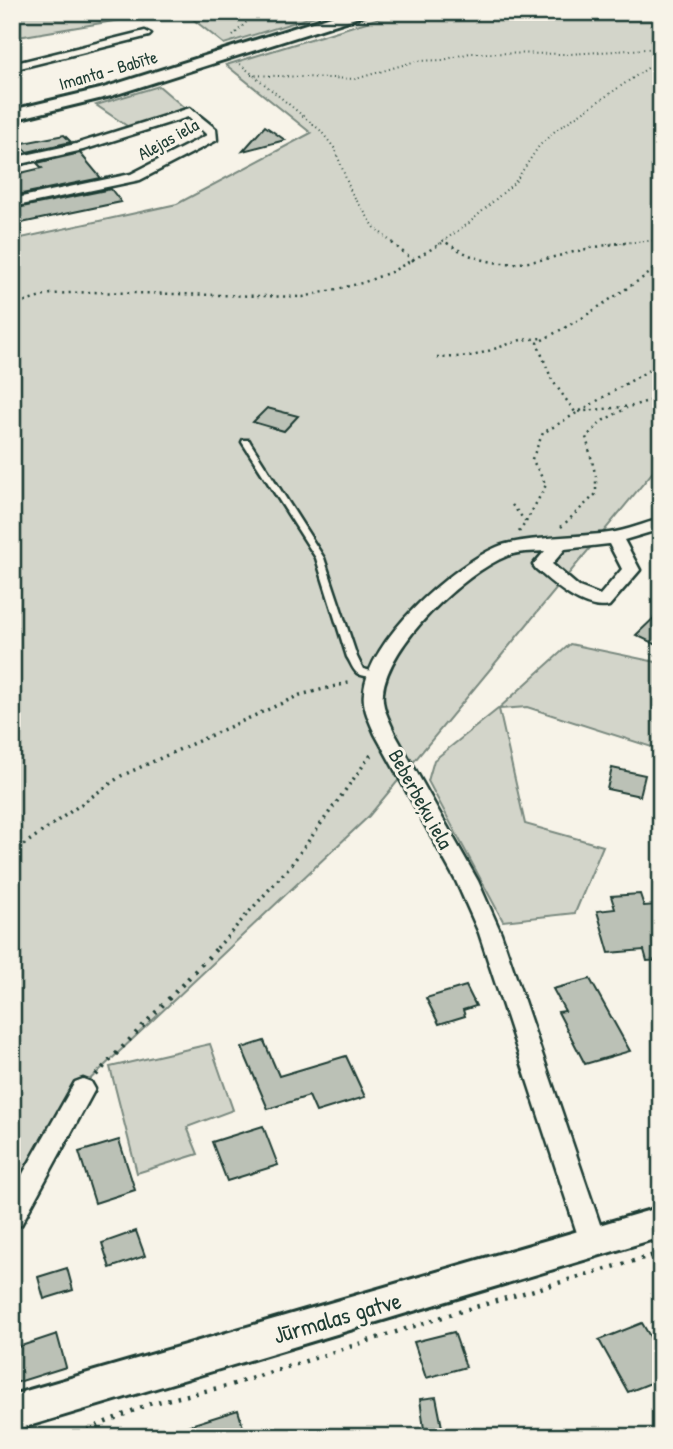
<svg xmlns="http://www.w3.org/2000/svg" width="673" height="1449" font-family="'Patrick Hand',sans-serif">
<style>
.green{fill:#d3d5ca;stroke:#79897f;stroke-width:2}
.building{fill:#bbc1b6;stroke:#1f3d34;stroke-width:2}
.lines{fill:none;stroke-linecap:round;stroke-linejoin:round}
.service-casing{stroke:#1f3d34;stroke-width:5}
.minor-casing{stroke:#1f3d34;stroke-width:5}
.secondary-casing{stroke:#1f3d34;stroke-width:6}
.path-far3{stroke:#1f3d34;stroke-width:2;stroke-dasharray:1 3.5;stroke-linecap:butt}
.path-far2{stroke:#1f3d34;stroke-width:2.5;stroke-dasharray:2 4.5;stroke-linecap:butt}
.path-far1{stroke:#1f3d34;stroke-width:3.5;stroke-dasharray:2 5;stroke-linecap:butt}
.path{stroke:#1f3d34;stroke-width:4.5;stroke-dasharray:2.5 7;stroke-linecap:butt}
.service{fill:#f7f3e8;fill-rule:evenodd}
.minor{fill:#f7f3e8;fill-rule:evenodd}
.secondary{fill:#f7f3e8;fill-rule:evenodd}
.labels{text-anchor:middle;dominant-baseline:central;stroke-width:6;stroke-linejoin:round;paint-order:stroke}
.far-street-label{font-size:18px;fill:#1f3d34;stroke:#f7f3e8}
.street-label{font-size:21px;fill:#1f3d34;stroke:#f7f3e8}
.near-street-label{font-size:24px;fill:#1f3d34;stroke:#f7f3e8}
</style>
<rect width="100%" height="100%" fill="#f7f3e8"/>
<filter id="ink" filterUnits="userSpaceOnUse"><feTurbulence type="fractalNoise" baseFrequency=".0143" numOctaves="2"/><feDisplacementMap in="SourceGraphic" scale="14" xChannelSelector="R" yChannelSelector="G"/><feConvolveMatrix kernelMatrix="1 2 1 2 8 2 1 2 1" color-interpolation-filters="sRGB"/></filter>
<g filter="url(#ink)">
<g class="green">
<polygon points="12,12 167,12 12,38"/>
<polygon points="184,12 328,12 224,44"/>
<polygon points="399,12 661,12 661,462 369,816 83,1086 12,1190 12,240 177,204 311,133 226,65"/>
<polygon points="159,86 187,110 130,128 96,105"/>
<polygon points="570,644 661,663 661,750 527,707 499,709 525,824 603,846 575,913 503,921 428,781 434,760 498,709"/>
<polygon points="210,1044 233,1110 187,1127 198,1154 137,1173 110,1067"/>
</g>
<g class="building">
<polygon points="265,126 285,140 243,151"/>
<polygon points="64,135 71,142 27,152 18,144"/>
<polygon points="80,153 101,178 12,196 12,175 42,168 37,163"/>
<polygon points="111,189 121,202 12,225 12,209"/>
<polygon points="267,408 298,416 284,431 253,422"/>
<polygon points="661,611 661,647 636,635"/>
<polygon points="612,768 645,775 640,796 607,789"/>
<polygon points="640,894 644,906 657,905 661,916 661,960 647,961 644,950 609,953 597,911 615,909 611,896"/>
<polygon points="590,979 630,1051 585,1064 558,1012 565,1011 553,989"/>
<polygon points="466,986 476,1006 463,1010 465,1016 439,1024 426,998"/>
<polygon points="264,1041 279,1076 346,1056 365,1097 316,1112 309,1096 268,1109 242,1048"/>
<polygon points="263,1126 278,1165 227,1181 212,1142"/>
<polygon points="119,1140 135,1190 95,1203 79,1152"/>
<polygon points="136,1231 145,1256 110,1268 102,1243"/>
<polygon points="67,1268 73,1290 44,1299 38,1277"/>
<polygon points="642,1323 661,1355 661,1379 628,1392 599,1340"/>
<polygon points="454,1332 466,1367 426,1378 414,1342"/>
<polygon points="57,1334 66,1367 12,1384 12,1349"/>
<polygon points="436,1397 444,1437 425,1437 420,1399"/>
<polygon points="238,1410 246,1437 165,1437 165,1433"/>
</g>
<g class="lines">
<defs>
<path id="service" d="M243,440H249L250,442L324,558L357,657L363,669L380,673L382,675L380,677C375,677 362,677 357,673C353,670 350,661 347,657L316,558L242,442Z"/>
<g id="minor">
<polygon points="145,31 151,34 149,36 12,70 12,64"/>
<polygon points="190,108 216,129 217,140 140,180 12,207 12,199 131,174 207,135 188,117 83,150 12,166 12,158 76,144"/>
<path d="M661,519V529L624,540L640,570L609,606C584,612 553,584 536,569L533,565L545,551C533,552 518,551 507,556C464,573 387,645 383,693C381,707 390,721 395,734L478,881L501,933L606,1242L602,1250L593,1253L584,1250L580,1242L479,933L456,881L375,734C370,722 362,707 364,693C368,640 451,567 497,547C521,537 581,537 609,533C627,531 644,523 661,519ZM609,544L622,569L600,595L579,587L552,564L565,549Z"/>
<polygon points="83,1079 91,1082 95,1089 21,1225 12,1228 12,1193 75,1082"/>
</g>
<g id="secondary">
<polygon points="344,12 367,12 365,15 111,96 12,120 12,110 100,89"/>
<polygon points="661,1207 661,1237 12,1431 12,1395"/>
</g>
</defs>
<use href="#service" class="service-casing"/>
<use href="#minor" class="minor-casing"/>
<use href="#secondary" class="secondary-casing"/>
<g class="path-far3">
<polyline points="142,12 143,22"/>
<polyline points="233,36 256,12"/>
<polyline points="240,64 320,130 335,149 351,192 375,228 394,244"/>
<polyline points="251,75 356,79 416,61 443,60 470,53 570,54 661,48"/>
<polyline points="661,138 653,148 661,157"/>
<polyline points="661,199 655,217 661,235"/>
<polyline points="443,240 449,244"/>
<polyline points="439,244 469,223 515,182 539,146 556,130 661,59"/>
<polyline points="607,244 661,240"/>
</g>
<g class="path-far2">
<polyline points="392,243 414,261"/>
<path d="M447,243C513,286 556,248 625,243"/>
<polyline points="661,259 650,273 582,318 537,343 552,380 575,412 632,406 661,397"/>
<polyline points="12,306 51,294 91,292 303,297 362,283 391,272 442,243"/>
<polyline points="437,358 473,356 521,340 542,338"/>
<polyline points="512,505 526,522 519,532"/>
<polyline points="526,522 546,485 532,459 543,433 661,363"/>
<polyline points="561,527 596,494 596,477 586,437 604,420 627,408"/>
</g>
<g class="path-far1">
<polyline points="12,853 121,776 300,695 352,682"/>
<polyline points="217,948 291,865 373,752"/>
</g>
<g class="path">
<polyline points="96,1075 219,946"/>
<polyline points="70,1437 149,1404 231,1385 455,1313 661,1253"/>
</g>
<use href="#service" class="service"/>
<use href="#minor" class="minor"/>
<use href="#secondary" class="secondary"/>
</g>
</g>
<g class="labels">
<g class="far-street-label">
<text transform="translate(108 70) rotate(-16)">Imanta - Babīte</text>
<text transform="translate(168 139) rotate(-29)">Alejas iela</text>
</g>
<g class="street-label">
<text transform="translate(421 799) rotate(61)">Beberbeķu iela</text>
</g>
<g class="near-street-label">
<text transform="translate(337 1317) rotate(-16)">Jūrmalas gatve</text>
</g>
</g>
<rect width="673" height="1449" fill="none" stroke="#f7f3e8" stroke-width="42"/>
<rect x="21" y="21" width="631" height="1407" fill="none" stroke="#1f3d34" stroke-width="2.5" filter="url(#ink)"/>
</svg>
